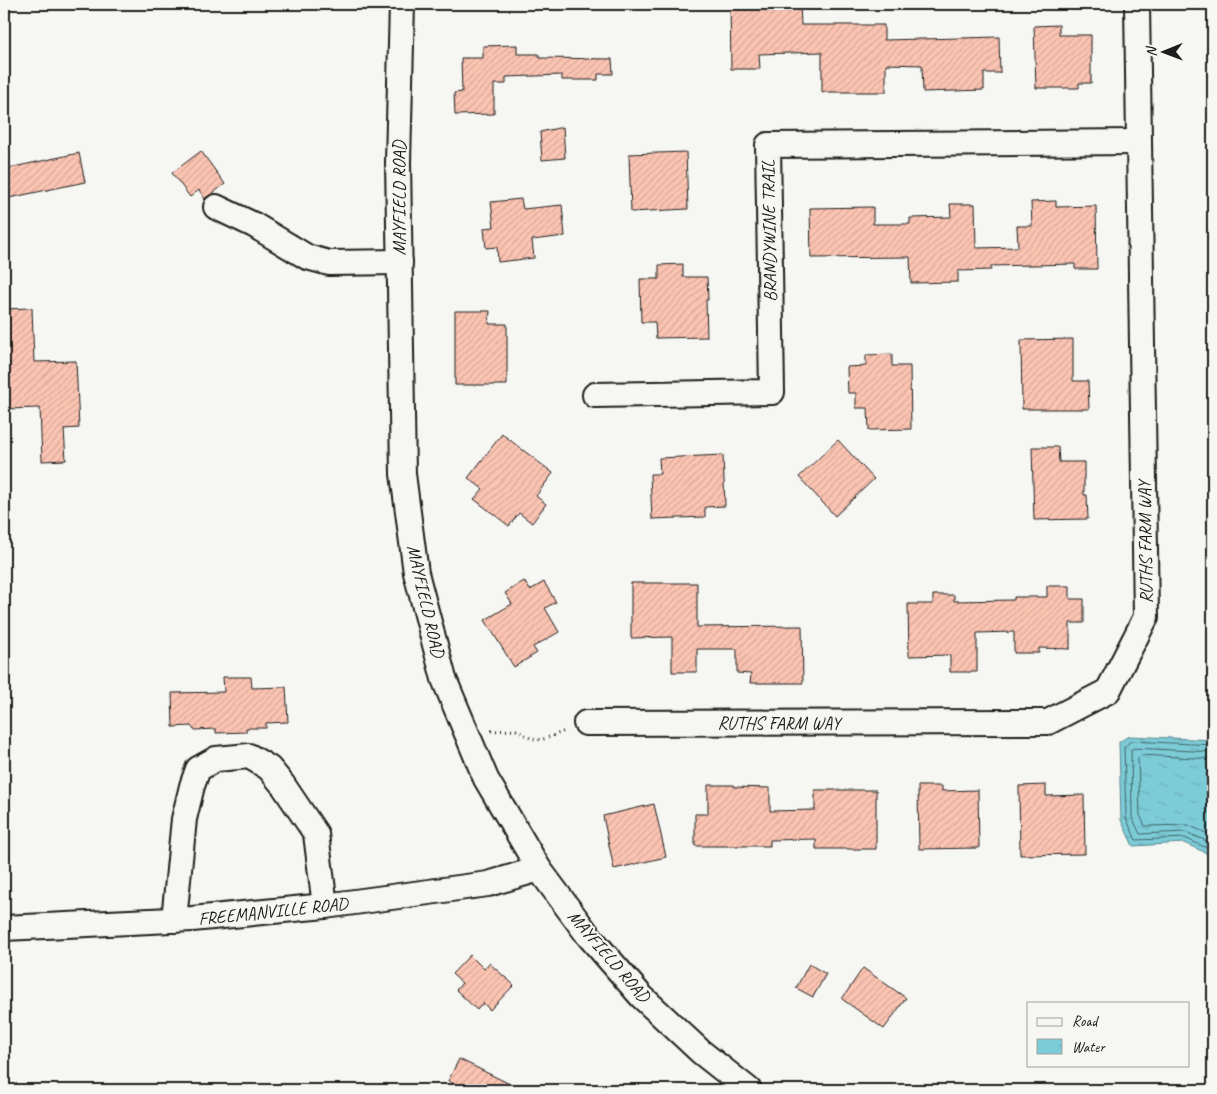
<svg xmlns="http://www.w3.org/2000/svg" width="1217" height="1094" font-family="Caveat,sans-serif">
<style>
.water{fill:url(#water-ripples);stroke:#56868d}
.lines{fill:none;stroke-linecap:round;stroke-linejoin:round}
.shore{stroke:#426267;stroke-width:1}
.building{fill:url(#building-hatch);stroke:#1c1c1c}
.minor-casing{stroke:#1c1c1c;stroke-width:28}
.path{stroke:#1c1c1c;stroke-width:3;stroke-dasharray:1 4;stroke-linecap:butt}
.minor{stroke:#f6f6f2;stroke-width:24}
.labels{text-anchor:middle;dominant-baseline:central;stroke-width:4;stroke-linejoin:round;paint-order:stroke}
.street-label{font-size:18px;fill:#1c1c1c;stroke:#f6f6f2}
</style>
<defs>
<pattern id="water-ripples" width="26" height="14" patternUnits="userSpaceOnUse" patternTransform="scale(1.25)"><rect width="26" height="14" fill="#7cccd8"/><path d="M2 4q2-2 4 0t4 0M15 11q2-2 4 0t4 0" fill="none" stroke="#6bafb9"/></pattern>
<pattern id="building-hatch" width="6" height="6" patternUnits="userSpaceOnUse" patternTransform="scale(1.25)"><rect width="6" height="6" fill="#fcc4b2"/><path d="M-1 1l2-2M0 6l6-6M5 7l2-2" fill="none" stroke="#d7a898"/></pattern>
</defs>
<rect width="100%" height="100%" fill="#f6f6f2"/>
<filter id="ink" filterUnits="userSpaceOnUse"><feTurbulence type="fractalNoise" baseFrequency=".02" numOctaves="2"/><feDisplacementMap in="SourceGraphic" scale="10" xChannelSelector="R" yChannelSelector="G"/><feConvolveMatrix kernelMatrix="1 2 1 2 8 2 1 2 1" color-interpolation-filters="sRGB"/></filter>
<g filter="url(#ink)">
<polygon class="water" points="1129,736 1213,740 1213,856 1184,843 1133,846 1121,820 1119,742"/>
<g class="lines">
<g class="shore">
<polyline points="1213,745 1131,741 1124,747 1126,818 1136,840 1185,838 1213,851"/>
<polyline points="1213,752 1133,748 1131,750 1132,817 1140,834 1186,832 1213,844"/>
<polyline points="1213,759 1141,755 1138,758 1140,815 1145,826 1188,825 1213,836"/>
</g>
</g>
<g class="building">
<polygon points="730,4 800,4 801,25 884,25 884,40 999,37 1000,73 984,73 984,90 923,92 922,65 886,64 886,92 822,92 822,52 759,54 760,69 731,69"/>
<polygon points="1059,25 1059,35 1091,35 1091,83 1079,83 1079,88 1036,88 1034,26"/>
<polygon points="517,45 517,54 539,54 539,58 612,59 613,74 598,74 598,80 562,80 562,75 506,77 506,84 494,84 494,114 455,115 454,93 462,92 461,58 483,58 483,46"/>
<polygon points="563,127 565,158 542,160 540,132"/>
<polygon points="201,151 225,184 205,199 199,190 190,197 172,173"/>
<polygon points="686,152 688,209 631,212 629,154"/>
<polygon points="79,153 85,182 4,199 4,169"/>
<polygon points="521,199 523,209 562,205 565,236 532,240 534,258 498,262 497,247 486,248 484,228 494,227 491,202"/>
<polygon points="1056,201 1056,207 1096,206 1097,269 1075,269 1075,264 991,266 991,270 958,271 958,282 911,283 910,257 811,258 810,208 873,207 873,224 910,224 910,218 951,217 950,204 975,204 976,248 1018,247 1017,226 1032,226 1031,202"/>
<polygon points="683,264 683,277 707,277 708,300 706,300 707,337 656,338 655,322 641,322 640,279 659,279 659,265"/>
<polygon points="32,308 34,362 76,361 79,428 64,429 66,460 42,461 40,408 4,409 4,309"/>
<polygon points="455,311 490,311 489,324 507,324 507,385 455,385"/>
<polygon points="1073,339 1073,381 1088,381 1089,409 1022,409 1021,340"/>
<polygon points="892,354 892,366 910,366 911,429 869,430 868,408 856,408 856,393 848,393 847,367 866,366 866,355"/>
<polygon points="502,434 553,473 536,496 546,504 532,523 519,513 509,526 474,499 483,489 468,478"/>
<polygon points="838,440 874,479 835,516 799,477"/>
<polygon points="1032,447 1058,447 1059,462 1084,462 1084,495 1087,495 1088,519 1034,520"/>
<polygon points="723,455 725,506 705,507 705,517 652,519 650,474 660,474 659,458"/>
<polygon points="524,581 530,590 544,582 556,602 545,608 559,632 533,647 537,653 514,667 485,620 512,604 505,593"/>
<polygon points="631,583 697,583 697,627 802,626 803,683 750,683 751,674 737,673 737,649 697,649 697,672 672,672 672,637 631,638"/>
<polygon points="1047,586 1070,586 1070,599 1084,599 1084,623 1070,623 1070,649 1039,648 1039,653 1014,653 1014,632 977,633 977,672 950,672 950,655 909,656 908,604 933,604 933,595 954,595 954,601 1014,600 1014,597 1047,597"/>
<polygon points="223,677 251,677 252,688 286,687 288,722 266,723 266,728 246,728 246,732 216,733 216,729 194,730 191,726 173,727 172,693 224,692"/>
<polygon points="708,785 734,785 734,787 770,788 770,811 815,810 815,790 876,790 876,849 816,849 816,839 770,840 770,846 695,846 695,814 708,814"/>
<polygon points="1046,785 1046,796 1084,795 1085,854 1020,855 1019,786"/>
<polygon points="918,786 942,786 942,791 978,790 979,848 919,849"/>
<polygon points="654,804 666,857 614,869 603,816"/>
<polygon points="470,955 484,969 489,963 514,985 490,1010 483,1003 477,1010 456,990 462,983 452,974"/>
<polygon points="809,964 826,974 813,997 796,988"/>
<polygon points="863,968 906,998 884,1029 842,999"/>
<polygon points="459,1059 522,1090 468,1090 448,1081"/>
</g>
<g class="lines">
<defs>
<g id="minor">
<polyline points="402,4 398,162 403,474 416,573 444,679 486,779 539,869 588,935 641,996 701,1052 749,1090"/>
<polyline points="216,207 254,225 307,257 329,263 400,262"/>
<polyline points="595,395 772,392 768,145 1139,142"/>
<polyline points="586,723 1048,722 1108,691 1146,617 1137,4"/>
<polyline points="174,920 184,819 192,786 198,769 216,759 249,756 269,768 283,785 316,834 325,906"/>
<polyline points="4,928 192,919 325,906 488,884 539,869"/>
</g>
</defs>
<use href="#minor" class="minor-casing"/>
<polyline class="path" points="491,731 516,730 532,739 541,740 565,731"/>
<use href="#minor" class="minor"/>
</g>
</g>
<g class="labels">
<g class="street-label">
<text transform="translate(399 198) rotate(-90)">MAYFIELD ROAD</text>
<text transform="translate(769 231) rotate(-91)">BRANDYWINE TRAIL</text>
<text transform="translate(1145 542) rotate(-91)">RUTHS FARM WAY</text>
<text transform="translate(426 601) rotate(77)">MAYFIELD ROAD</text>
<text x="779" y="723">RUTHS FARM WAY</text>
<text transform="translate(273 911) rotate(-6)">FREEMANVILLE ROAD</text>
<text transform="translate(609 956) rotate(49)">MAYFIELD ROAD</text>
</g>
</g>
<rect width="1217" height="1094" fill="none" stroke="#f6f6f2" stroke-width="20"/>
<rect x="10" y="10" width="1197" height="1074" fill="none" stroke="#1c1c1c" stroke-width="2" filter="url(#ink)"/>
<rect x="1027" y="1002" width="162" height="65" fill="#f6f6f2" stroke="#9f9f9c"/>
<rect x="1037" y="1018" width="25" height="8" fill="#f6f6f2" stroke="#9f9f9c"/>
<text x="1072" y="1026" font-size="15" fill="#1c1c1c">Road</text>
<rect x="1037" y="1039" width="25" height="15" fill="url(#water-ripples)" stroke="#9f9f9c"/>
<text x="1072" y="1052" font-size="15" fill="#1c1c1c">Water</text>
<g transform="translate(1164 52) rotate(269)" stroke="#f6f6f2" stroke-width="4" paint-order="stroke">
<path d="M0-4L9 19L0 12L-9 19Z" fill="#1c1c1c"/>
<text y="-8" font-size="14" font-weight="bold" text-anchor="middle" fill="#1c1c1c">N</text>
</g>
</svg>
